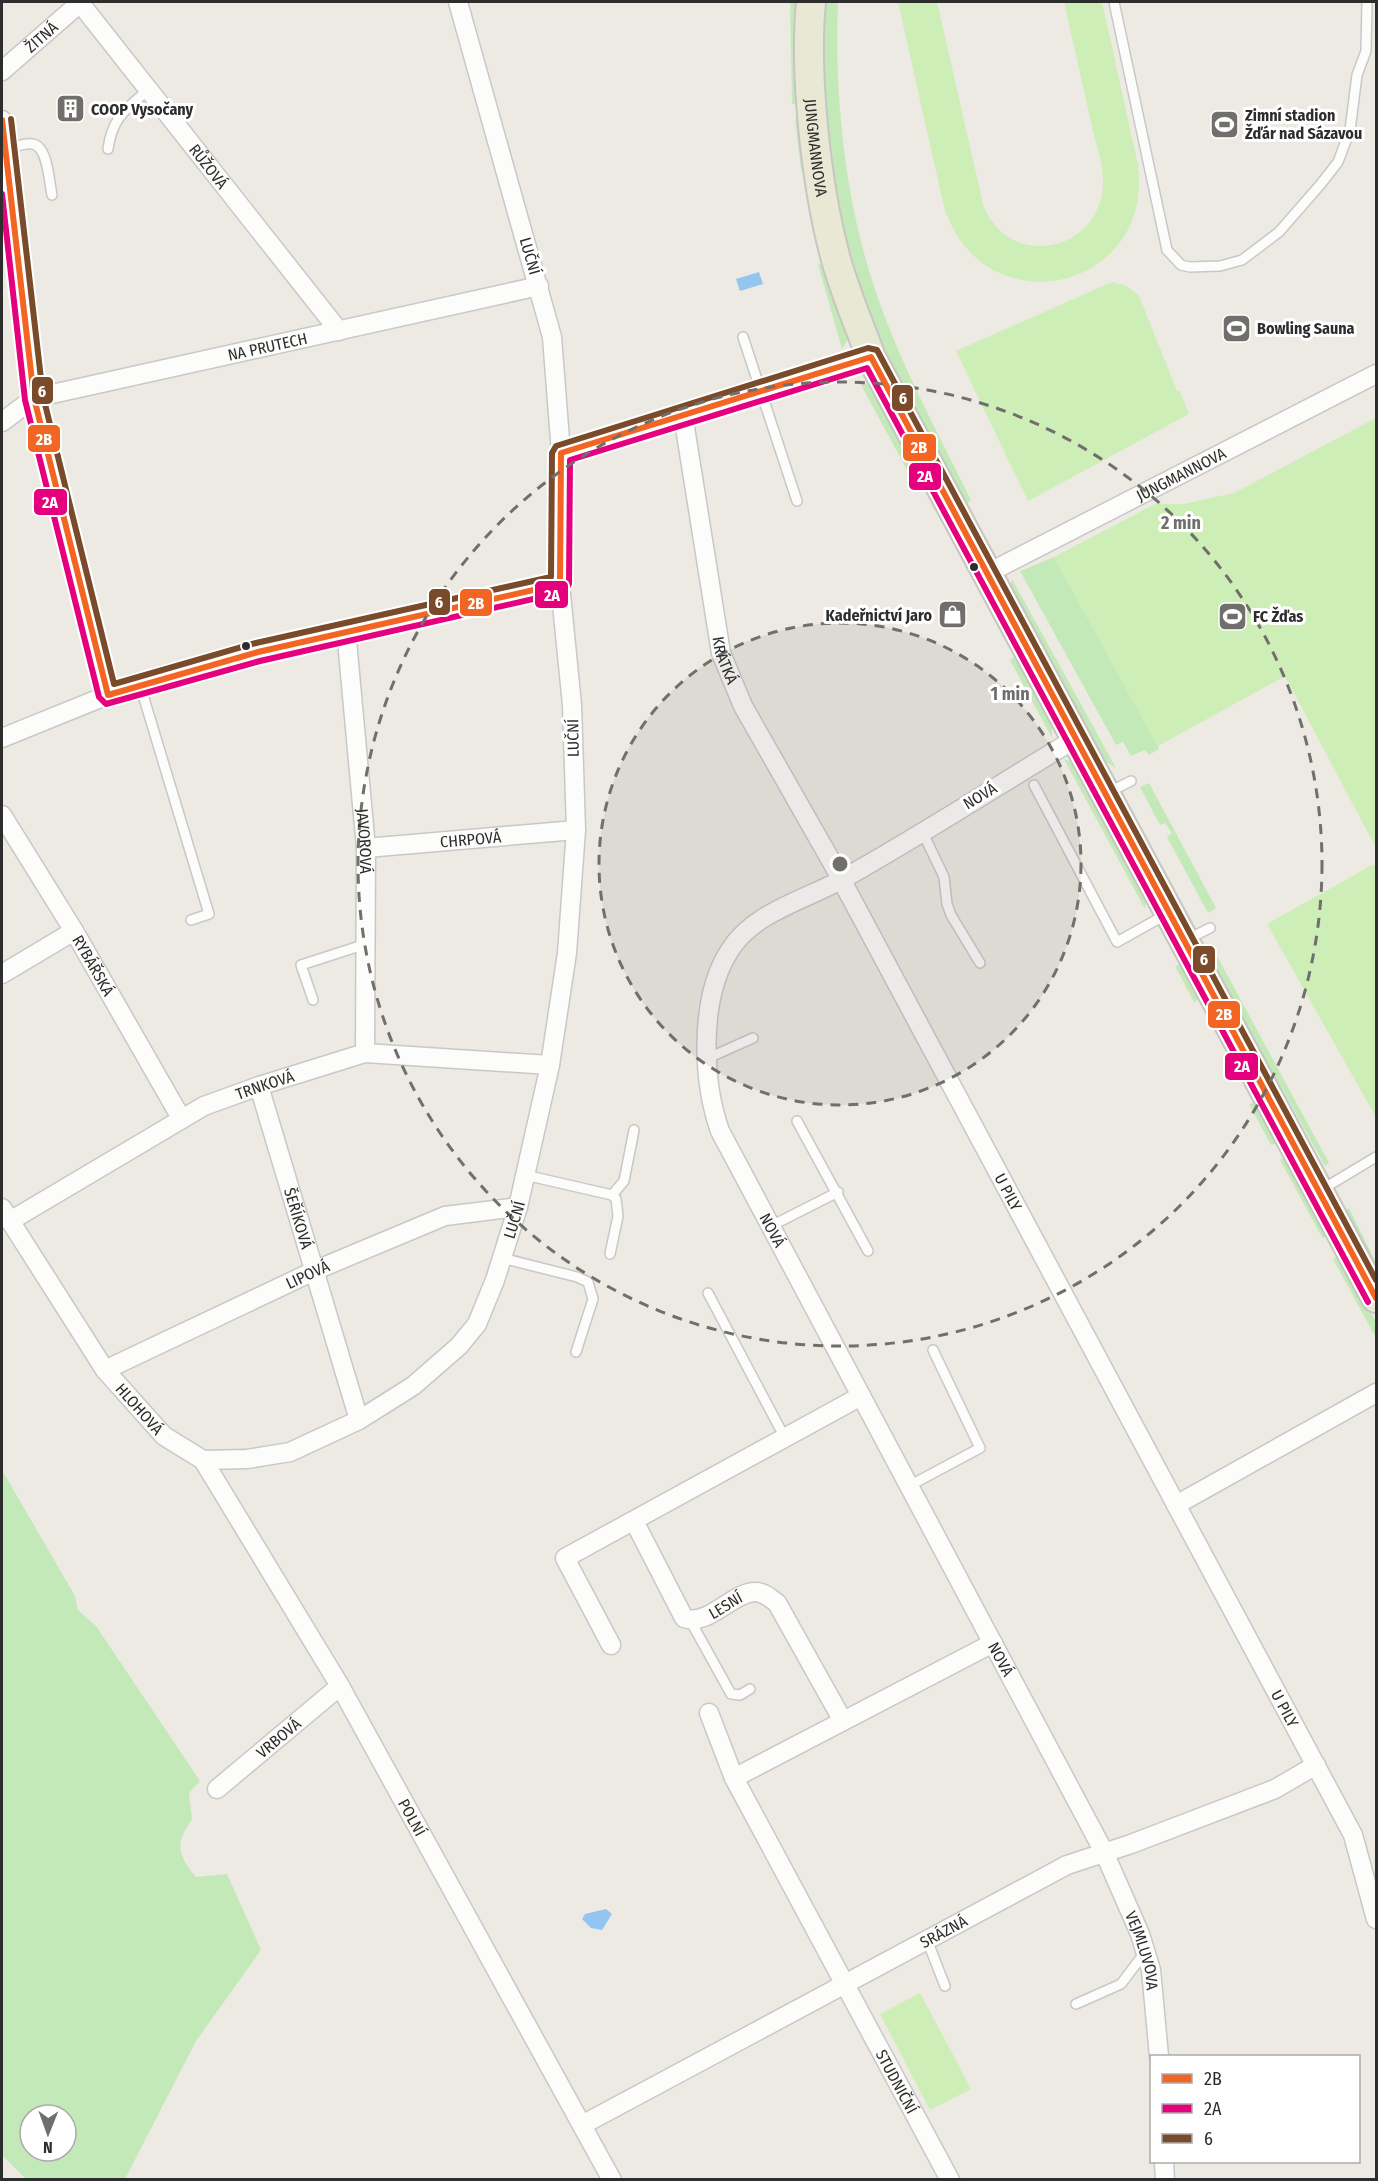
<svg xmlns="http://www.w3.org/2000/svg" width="1378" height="2181" font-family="'Fira Sans Condensed',sans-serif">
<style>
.green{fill:#c4e9b9;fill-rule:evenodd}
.pitch{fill:#ceeeb7}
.water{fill:#92c6f1}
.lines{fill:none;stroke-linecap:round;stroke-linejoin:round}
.service-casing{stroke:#c9c8c8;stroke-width:12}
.minor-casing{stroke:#c9c8c8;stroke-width:21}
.primary-casing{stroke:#c6c6c3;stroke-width:32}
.service{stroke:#fcfcfb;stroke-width:9}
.minor{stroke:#fcfcfb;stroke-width:18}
.primary{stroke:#e9e8d4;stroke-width:28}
.bus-1-casing{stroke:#fff;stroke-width:10}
.bus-2-casing{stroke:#fff;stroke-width:10}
.bus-3-casing{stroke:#fff;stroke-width:10}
.bus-1{stroke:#f26522;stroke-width:6}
.bus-2{stroke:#e5007d;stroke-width:6}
.bus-3{stroke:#7a4b2a;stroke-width:6}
.ring{fill:none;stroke:#706f6c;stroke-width:3;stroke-dasharray:10 8}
.bus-dot{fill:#2d2d2d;stroke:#fff;stroke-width:2}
.labels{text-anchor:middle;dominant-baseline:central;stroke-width:6;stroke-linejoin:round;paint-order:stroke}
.street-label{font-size:16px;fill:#2d2d2d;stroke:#fff}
.poi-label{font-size:16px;font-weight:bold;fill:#2d2d2d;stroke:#fff;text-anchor:start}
.centre{fill:#706f6c;stroke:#fff;stroke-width:3}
.ring-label{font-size:18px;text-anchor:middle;font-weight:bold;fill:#706f6c;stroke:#fff;stroke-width:6;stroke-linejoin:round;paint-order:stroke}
.line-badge{stroke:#fff;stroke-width:2}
.badge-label{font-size:16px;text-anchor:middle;font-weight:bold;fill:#fff}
</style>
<rect width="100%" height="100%" fill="#eceae2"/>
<g class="green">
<polygon points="790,2 797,2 799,104 792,104"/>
<path d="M824,2H838C834,93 845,202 875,289C899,362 937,431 971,500L965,506C929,437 885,368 861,294C830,200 823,99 824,2Z"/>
<polygon points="800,118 807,171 801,170 795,119"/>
<polygon points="818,264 823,265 849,338 842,349"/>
<polygon points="858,379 871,387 920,480 914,483"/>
<polygon points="1054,557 1158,746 1159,749 1149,755 1145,750 1131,756 1123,742 1116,745 1020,571"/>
<polygon points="1012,579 1116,768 1101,759 1010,592"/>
<polygon points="1016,656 1052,723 1052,738 1010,660"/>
<polygon points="1064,759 1074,763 1146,898 1145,909"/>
<polygon points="1149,783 1216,908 1208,913 1167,837 1172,833 1165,823 1160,825 1140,787"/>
<polygon points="1211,945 1329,1163 1325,1166 1213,965 1210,955"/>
<polygon points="1182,964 1201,999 1194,1002 1175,966"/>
<polygon points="1257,1102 1277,1143 1271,1145 1249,1104"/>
<polygon points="1287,1156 1328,1234 1323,1239 1280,1160"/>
<polygon points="1349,1208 1376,1263 1376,1267 1345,1210"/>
<polygon points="1340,1255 1376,1322 1376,1338 1333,1259"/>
<path d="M2,1470L75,1596L78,1610L96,1626L200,1781L189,1793L192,1819C176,1842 176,1854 196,1877L227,1874L261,1950L196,2041L125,2179H26L2,2155ZM30,2115H66V2151H30Z"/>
</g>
<g class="pitch">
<path d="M898,2H937L984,208C995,231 1015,247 1041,246C1071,246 1097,224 1102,194C1106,173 1097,148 1092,127C1083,85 1073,43 1064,2H1102L1138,165C1154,292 983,329 944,207Z"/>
<polygon points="1112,282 1127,286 1139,296 1177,391 1180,391 1189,414 1028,501 956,351"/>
<polygon points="1376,418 1376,848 1285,676 1158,746 1054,557 1155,504 1183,504 1234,493"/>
<polygon points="1372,865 1376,865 1376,1117 1267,924"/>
<polygon points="920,1993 971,2089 930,2110 880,2014"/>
</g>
<g class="water">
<polygon points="759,272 763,284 740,291 736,279"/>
<polygon points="606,1909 612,1914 602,1930 591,1928 582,1919 585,1914"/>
</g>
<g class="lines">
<defs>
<g id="service">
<polyline points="1114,2 1167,250 1181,265 1190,267 1220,266 1242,260 1279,232 1320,185 1338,162 1350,130 1357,75 1366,51 1367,2"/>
<path d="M5,149C14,148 24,142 33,144C48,147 49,182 52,195"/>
<path d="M108,149C112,118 126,109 148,90"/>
<polyline points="743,337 797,501"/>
<polyline points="140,685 209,914 191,920"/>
<polyline points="1034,785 1117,942 1167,914"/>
<polyline points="1109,792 1131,781"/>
<polyline points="922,831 944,877 947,904 951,915 980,963"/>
<polyline points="1186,940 1210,928"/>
<polyline points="313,1000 301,965 366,944"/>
<polyline points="706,1059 753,1038"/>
<polyline points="797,1121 868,1251"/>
<polyline points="525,1175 612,1195 616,1199 618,1216 610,1254"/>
<polyline points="1321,1190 1376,1157"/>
<polyline points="612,1195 624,1181 634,1130"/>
<polyline points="771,1226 838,1192"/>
<polyline points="502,1258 577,1277 588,1282 593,1299 576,1352"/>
<polyline points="708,1293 785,1438"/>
<polyline points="909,1486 980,1448 933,1350"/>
<polyline points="690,1620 731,1694 740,1695 750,1689"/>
<polyline points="927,1940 945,1986"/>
<polyline points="1076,2004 1121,1984 1146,1951"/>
</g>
<g id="minor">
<path id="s1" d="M80,3L339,331"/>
<path id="s2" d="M2,71L81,2"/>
<polyline points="2,120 34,398 108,695"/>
<path id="s3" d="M683,415L721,653L743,706L834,866L1353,1835L1376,1919"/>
<path id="s4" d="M2,422L34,398L539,286"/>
<polyline points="561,453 871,357"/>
<path id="s5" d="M986,574L1376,374"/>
<path id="s6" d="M346,630L366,848L365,1053"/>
<polyline points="2,738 108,695 258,652 560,584"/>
<path id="s7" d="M1075,739C997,786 920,836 841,880C804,900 753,913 730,950C699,997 702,1080 720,1131L1104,1852L1140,1934L1151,1970L1159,2056"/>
<path id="s8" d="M2,815L74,931L181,1118"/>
<path id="s9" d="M366,848L576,830"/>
<polyline points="2,974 74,931"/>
<path id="s10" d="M259,1086L359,1420"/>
<path id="s11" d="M2,1208L105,1370L164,1436L203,1460L247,1459L290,1452L359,1420L413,1386L459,1346L477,1324L495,1280L518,1207L550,1065L567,953L576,830L572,705L560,584L561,453L552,337L458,2"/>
<path id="s12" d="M10,1221L204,1106L259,1086L365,1053L550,1065"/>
<path id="s13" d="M105,1370L316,1270L445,1216L518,1207"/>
<path id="s14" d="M203,1460L340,1686L612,2180"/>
<polyline points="1176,1505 1376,1393"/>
<path id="s15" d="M634,1521L684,1618C708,1627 733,1592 755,1592C764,1592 770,1598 777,1603L843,1721"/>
<polyline points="611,1645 565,1558 861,1396"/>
<path id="s16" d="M709,1713L734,1778L950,2180"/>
<polyline points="734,1778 993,1643"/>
<path id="s17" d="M217,1789L340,1686"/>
<path id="s18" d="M582,2125L1067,1865L1131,1844L1275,1789L1316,1765"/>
<polyline points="1164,2162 1165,2180"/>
</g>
<g id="primary">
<path id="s19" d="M811,2C804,73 816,182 834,252C843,288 858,322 871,357L1376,1298"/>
</g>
</defs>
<use href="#service" class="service-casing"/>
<use href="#minor" class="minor-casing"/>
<use href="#primary" class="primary-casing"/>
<use href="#service" class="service"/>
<use href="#minor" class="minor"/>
<use href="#primary" class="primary"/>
<defs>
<polyline id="bus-1" points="2,120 34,398 108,695 258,652 560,584 561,453 871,357 1376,1298"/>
<polyline id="bus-2" points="2,194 25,400 99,697 106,704 260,661 564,592 569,584 570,460 867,368 1368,1302"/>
<polyline id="bus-3" points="11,119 43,396 114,684 256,643 551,577 552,453 556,446 868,348 877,350 1376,1280"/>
</defs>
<use href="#bus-1" class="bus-1-casing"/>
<use href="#bus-2" class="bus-2-casing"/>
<use href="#bus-3" class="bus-3-casing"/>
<use href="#bus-1" class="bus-1"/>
<use href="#bus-2" class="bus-2"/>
<use href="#bus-3" class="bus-3"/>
</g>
<circle cx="840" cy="864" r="241" fill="#706f6c" fill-opacity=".12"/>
<g class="ring">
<circle cx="840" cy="864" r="241"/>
<circle cx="840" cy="864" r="482"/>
</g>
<defs>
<symbol id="building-square" viewBox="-11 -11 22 22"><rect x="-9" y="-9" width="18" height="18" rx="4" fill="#706f6c" stroke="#fff"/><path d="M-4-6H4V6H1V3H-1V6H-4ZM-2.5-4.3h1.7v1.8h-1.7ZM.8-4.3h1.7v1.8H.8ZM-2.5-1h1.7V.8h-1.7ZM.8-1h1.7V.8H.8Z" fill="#fff"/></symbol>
<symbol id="stadium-square" viewBox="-11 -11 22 22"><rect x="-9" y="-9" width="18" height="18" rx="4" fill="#706f6c" stroke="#fff"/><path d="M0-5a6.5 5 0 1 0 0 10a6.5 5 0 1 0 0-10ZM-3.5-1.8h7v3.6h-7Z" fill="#fff"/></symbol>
<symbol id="shop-square" viewBox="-11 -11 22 22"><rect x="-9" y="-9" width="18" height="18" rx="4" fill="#706f6c" stroke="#fff"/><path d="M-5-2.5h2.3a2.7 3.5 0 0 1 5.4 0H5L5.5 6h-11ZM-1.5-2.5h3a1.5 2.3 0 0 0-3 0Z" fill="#fff"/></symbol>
</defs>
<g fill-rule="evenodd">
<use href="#building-square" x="54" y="92" width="33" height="33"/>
<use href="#stadium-square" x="1208" y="108" width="33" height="33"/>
<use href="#stadium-square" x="1220" y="312" width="33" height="33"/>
<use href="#shop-square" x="936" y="598" width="33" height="33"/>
<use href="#stadium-square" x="1216" y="600" width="33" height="33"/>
</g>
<g class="bus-dot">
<circle cx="974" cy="567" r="5"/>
<circle cx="246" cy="646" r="5"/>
</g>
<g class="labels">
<g class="street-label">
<text stroke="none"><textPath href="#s2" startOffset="52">ŽITNÁ</textPath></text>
<text stroke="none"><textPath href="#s19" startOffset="146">JUNGMANNOVA</textPath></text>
<text stroke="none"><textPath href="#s1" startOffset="208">RŮŽOVÁ</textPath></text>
<text transform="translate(530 256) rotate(74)">LUČNÍ</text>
<text stroke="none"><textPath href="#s4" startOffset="279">NA PRUTECH</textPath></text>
<text stroke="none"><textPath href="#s5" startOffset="219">JUNGMANNOVA</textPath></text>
<text stroke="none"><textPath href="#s3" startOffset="249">KRÁTKÁ</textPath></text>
<text transform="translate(573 738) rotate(-91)">LUČNÍ</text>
<text transform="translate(980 796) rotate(-31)">NOVÁ</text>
<text stroke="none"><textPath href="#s9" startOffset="105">CHRPOVÁ</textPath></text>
<text stroke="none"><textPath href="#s6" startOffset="212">JAVOROVÁ</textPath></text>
<text stroke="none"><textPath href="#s8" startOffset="176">RYBÁŘSKÁ</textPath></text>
<text stroke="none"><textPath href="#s12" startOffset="290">TRNKOVÁ</textPath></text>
<text stroke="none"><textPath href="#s3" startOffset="852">U PILY</textPath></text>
<text stroke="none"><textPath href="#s10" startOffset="138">ŠEŘÍKOVÁ</textPath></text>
<text stroke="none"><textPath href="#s11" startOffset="754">LUČNÍ</textPath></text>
<text stroke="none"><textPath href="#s7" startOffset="705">NOVÁ</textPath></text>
<text stroke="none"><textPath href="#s13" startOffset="224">LIPOVÁ</textPath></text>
<text stroke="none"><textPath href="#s11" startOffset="244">HLOHOVÁ</textPath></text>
<text stroke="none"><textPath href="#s15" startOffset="154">LESNÍ</textPath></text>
<text stroke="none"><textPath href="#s7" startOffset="1191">NOVÁ</textPath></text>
<text stroke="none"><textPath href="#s3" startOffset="1438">U PILY</textPath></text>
<text stroke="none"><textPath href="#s17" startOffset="80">VRBOVÁ</textPath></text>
<text stroke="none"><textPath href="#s14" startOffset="414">POLNÍ</textPath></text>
<text stroke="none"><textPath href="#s18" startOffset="410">SRÁZNÁ</textPath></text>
<text stroke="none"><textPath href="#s7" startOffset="1516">VEJMLUVOVA</textPath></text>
<text stroke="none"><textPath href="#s16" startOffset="414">STUDNIČNÍ</textPath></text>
</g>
<g class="poi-label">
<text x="91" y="109">COOP Vysočany</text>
<text x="1245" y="115">Zimní stadion<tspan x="1245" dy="18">Žďár nad Sázavou</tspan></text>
<text x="1257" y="328">Bowling Sauna</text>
<text x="932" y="615" text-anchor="end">Kadeřnictví Jaro</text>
<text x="1253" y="616">FC Žďas</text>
</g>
</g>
<circle cx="840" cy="864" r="9" class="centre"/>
<g class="ring-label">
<text x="1181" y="529">2 min</text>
<text x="1010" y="700">1 min</text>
</g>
<g class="line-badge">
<rect x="31" y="376" width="23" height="29" rx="6" fill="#7a4b2a"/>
<rect x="891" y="384" width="23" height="28" rx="6" fill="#7a4b2a"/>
<rect x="27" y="424" width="34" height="29" rx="6" fill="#f26522"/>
<rect x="902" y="433" width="35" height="29" rx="6" fill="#f26522"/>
<rect x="908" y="462" width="34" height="29" rx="6" fill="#e5007d"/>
<rect x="33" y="488" width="35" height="28" rx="6" fill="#e5007d"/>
<rect x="534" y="580" width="35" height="29" rx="6" fill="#e5007d"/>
<rect x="428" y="588" width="23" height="28" rx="6" fill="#7a4b2a"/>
<rect x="459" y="588" width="34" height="29" rx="6" fill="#f26522"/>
<rect x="1192" y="945" width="24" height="29" rx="6" fill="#7a4b2a"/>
<rect x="1207" y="1000" width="34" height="29" rx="6" fill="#f26522"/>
<rect x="1224" y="1052" width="35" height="29" rx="6" fill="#e5007d"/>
</g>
<g class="badge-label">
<text x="42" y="397">6</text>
<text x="903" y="404">6</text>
<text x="44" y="445">2B</text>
<text x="919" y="453">2B</text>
<text x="925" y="482">2A</text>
<text x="50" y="508">2A</text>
<text x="552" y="601">2A</text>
<text x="439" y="608">6</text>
<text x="476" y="609">2B</text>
<text x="1204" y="965">6</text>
<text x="1224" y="1020">2B</text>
<text x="1242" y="1072">2A</text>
</g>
<rect width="1378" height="2181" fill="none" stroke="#2d2d2d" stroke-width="6"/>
<rect x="1150" y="2055" width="210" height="108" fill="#ffffff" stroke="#ababab" stroke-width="1.5"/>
<rect x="1162" y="2074" width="30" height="9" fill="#f26522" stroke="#ababab" stroke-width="1.5"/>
<text x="1204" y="2085" font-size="18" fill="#2d2d2d">2B</text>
<rect x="1162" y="2104" width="30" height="9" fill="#e5007d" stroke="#ababab" stroke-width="1.5"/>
<text x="1204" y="2115" font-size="18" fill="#2d2d2d">2A</text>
<rect x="1162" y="2134" width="30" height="9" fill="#7a4b2a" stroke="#ababab" stroke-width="1.5"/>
<text x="1204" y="2145" font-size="18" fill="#2d2d2d">6</text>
<g transform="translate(48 2133) rotate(181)"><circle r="28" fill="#ffffff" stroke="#ababab" stroke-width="1.5"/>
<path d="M0-4.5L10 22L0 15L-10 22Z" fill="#706f6c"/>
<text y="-9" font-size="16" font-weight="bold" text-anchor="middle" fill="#2d2d2d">N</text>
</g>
</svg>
